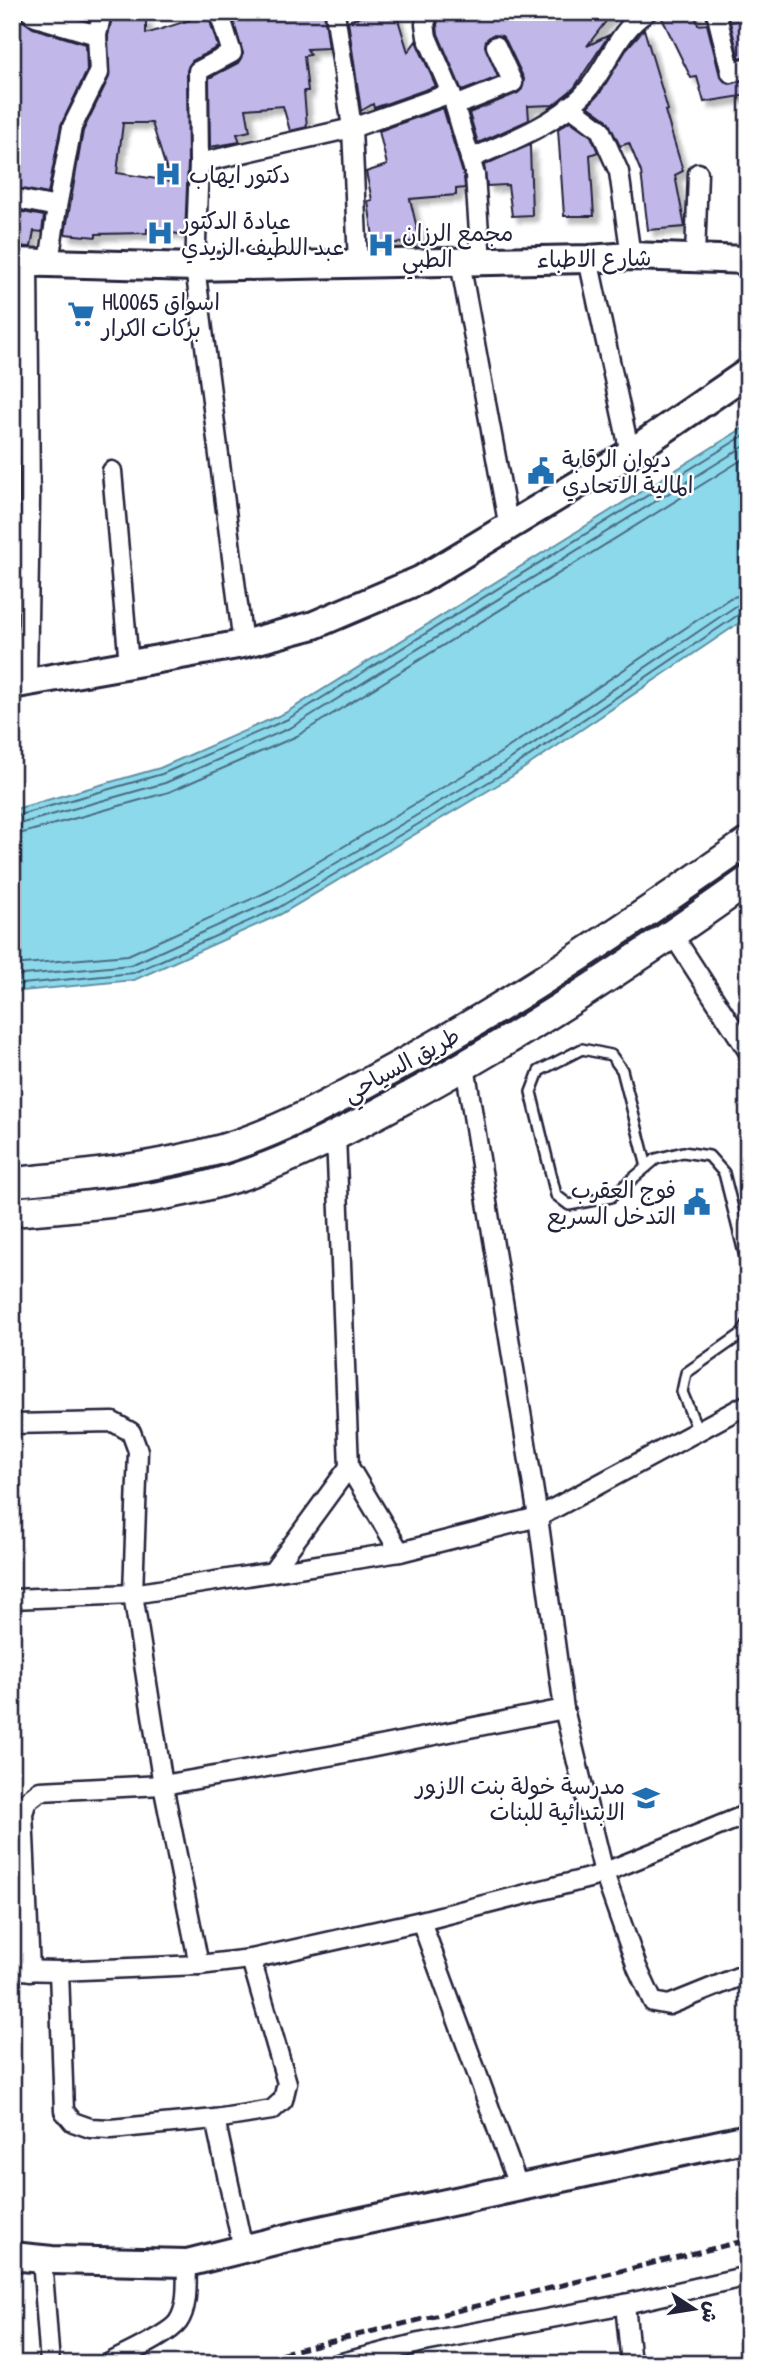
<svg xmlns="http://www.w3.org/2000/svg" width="760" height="2376" font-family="'Patrick Hand','Playpen Sans Arabic',sans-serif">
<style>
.water{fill:#8bd9ea;stroke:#6190a4;stroke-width:2}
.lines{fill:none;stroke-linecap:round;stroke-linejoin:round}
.shore{stroke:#4c6b81;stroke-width:2}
.building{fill:#c1b7e9;stroke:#22223b;stroke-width:2;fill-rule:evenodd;filter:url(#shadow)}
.lane-casing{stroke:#22223b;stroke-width:14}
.street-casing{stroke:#22223b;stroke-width:23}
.secondary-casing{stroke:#22223b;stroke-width:32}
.primary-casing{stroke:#22223b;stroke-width:33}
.lane{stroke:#fff;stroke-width:9}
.street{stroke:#fff;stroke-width:18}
.secondary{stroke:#fff;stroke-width:26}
.primary{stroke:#fff;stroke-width:28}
.rail{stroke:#22223b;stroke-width:5;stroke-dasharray:10 5;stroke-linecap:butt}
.labels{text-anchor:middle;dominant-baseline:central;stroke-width:5;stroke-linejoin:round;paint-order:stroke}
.poi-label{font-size:23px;fill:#22223b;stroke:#fff;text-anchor:start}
.street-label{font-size:23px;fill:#22223b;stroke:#fff}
</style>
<defs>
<filter id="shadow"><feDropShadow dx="6" dy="6" stdDeviation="2" flood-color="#0004"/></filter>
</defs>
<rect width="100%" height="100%" fill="#fff"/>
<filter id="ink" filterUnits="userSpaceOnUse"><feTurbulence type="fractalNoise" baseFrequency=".0143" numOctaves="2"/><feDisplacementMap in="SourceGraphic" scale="14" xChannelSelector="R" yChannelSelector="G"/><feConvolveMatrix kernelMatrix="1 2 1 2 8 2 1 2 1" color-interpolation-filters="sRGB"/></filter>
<g filter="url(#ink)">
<polygon class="water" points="748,425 748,617 511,777 281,914 134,980 12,992 12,810 160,768 285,713"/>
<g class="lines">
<g class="shore">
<polyline points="12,817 162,774 288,719 748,433"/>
<polyline points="12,826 165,783 292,727 748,444"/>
<polyline points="12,836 169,792 297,736 748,456"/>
<polyline points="12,965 128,955 269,891 497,755 730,598 748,593"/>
<polyline points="12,976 131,965 274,900 503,764 736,606 748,603"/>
<polyline points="12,985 133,973 278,908 507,771 741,613 748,612"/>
</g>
</g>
<g class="building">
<polygon points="12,12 19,12 22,20 33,28 86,44 87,71 61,125 48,194 12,187 12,146 21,148 12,96"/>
<polygon points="60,12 90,12 88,21"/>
<path d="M113,12H134L133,20L146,19V34L190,20L186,12H206L209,18L218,47L192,61L187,71L188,163L185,235L147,229V233L96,234V237L65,234L83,131L109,77L108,36ZM123,123H152L170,181L117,173Z"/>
<polygon points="324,12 329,48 307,49 310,55 304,56 308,91 304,91 307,127 290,131 283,106 246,109 250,131 237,134 240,142 210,147 209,78 238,63 243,54 231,13"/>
<polygon points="361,12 388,12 391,18 397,16 408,52 416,41 436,86 374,108 373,104 361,111 348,21 363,16"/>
<polygon points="440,12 613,12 587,46 609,35 574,88 553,105 528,106 529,120 478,143 469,113 518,93 522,89 524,79 506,41 502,36 492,35 486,40 485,46 498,77 462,91 438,34 437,25"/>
<polygon points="659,12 694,12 698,25 707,24 720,76 729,84 748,79 748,95 704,102 697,77 691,78"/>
<polygon points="748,20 748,56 739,58 730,22"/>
<polygon points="644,29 668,110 665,111 683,171 675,175 685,227 648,230 641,172 629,143 620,146 607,120 588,106 600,93 628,47"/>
<polygon points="443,108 464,177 465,188 456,189 456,195 410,199 420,241 374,245 368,201 372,200 366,172 387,165 379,131"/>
<polygon points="570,121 591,136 598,152 590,155 594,216 564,216 558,129"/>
<polygon points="530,145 532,215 512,216 508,185 487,186 484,165"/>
<polygon points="12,210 44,216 42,232 34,231 31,247 12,246"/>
</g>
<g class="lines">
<defs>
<g id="lane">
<polyline points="647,1167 622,1070 611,1055 582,1049 539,1071 531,1092 556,1195 569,1205 611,1197 656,1159 683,1152 709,1156 724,1173 748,1269"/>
<polyline points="698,1431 682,1392 686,1373 743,1333 748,1323"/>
</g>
<g id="street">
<polyline points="30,12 36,17 97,35"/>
<polyline points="219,12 232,53 198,71 199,163 195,267 243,644"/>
<polyline points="335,12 352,128 358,263"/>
<polyline points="429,12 425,24 427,37 451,93 475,175 481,261"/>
<polyline points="716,12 731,73 748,67"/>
<polyline points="455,106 513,83 496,46"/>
<polyline points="569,106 600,129 619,172 631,256"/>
<path d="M470,159C508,142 552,126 582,96C607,71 615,32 647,12"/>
<polyline points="199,163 352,128 451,93"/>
<polyline points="12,198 57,207"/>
<polyline points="695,257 698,173"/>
<polyline points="588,259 630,453"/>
<polyline points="460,262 509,528"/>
<polyline points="49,263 57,207 72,127 99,73 97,35 102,12"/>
<polyline points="112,471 129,665"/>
<polyline points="27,682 30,499 28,262"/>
<polyline points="673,935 748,1051"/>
<polyline points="465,1066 538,1517 564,1709 604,1873 637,1967 653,2002 669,2005 748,1973"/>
<polyline points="336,1135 349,1467 400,1552"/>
<polyline points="12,1424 113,1422 131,1432 138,1451 133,1594 163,1785 199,1965"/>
<polyline points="273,1571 349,1467"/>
<polyline points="12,1599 133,1594 400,1552 538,1517 748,1404"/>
<polyline points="421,1921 519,2188"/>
<polyline points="12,1970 59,1971 199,1965 251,1959 421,1921 593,1877 748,1814"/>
<polyline points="30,1971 23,1813 27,1801 40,1791 163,1785 335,1755 564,1709"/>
<polyline points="59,1971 64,2111 73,2122 90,2128 111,2129 215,2119 272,2110 283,2100 287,2083 251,1959"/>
<polyline points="215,2119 243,2249"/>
<polyline points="42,2259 50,2364"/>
<polyline points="625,2304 631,2364"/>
<path d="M108,2364C124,2355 169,2335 178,2322C189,2306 186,2282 187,2263"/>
<polyline points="338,2364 419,2343 625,2304 748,2276"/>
</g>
<g id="secondary">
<polyline points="12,262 195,267 588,259 631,256 748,260"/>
<polyline points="12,685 243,644 314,625 420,580 630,453 748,372"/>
<polyline points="12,2256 52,2260 187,2263 307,2233 748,2138"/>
</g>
<g id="primary">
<path d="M12,1182C83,1176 153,1168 222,1149C276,1133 327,1105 376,1078C505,1009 628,926 748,842"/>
<path d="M12,1212C86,1206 160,1201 231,1179C291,1161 345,1131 399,1102C520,1037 636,961 748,881"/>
</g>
</defs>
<use href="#lane" class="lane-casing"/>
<use href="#street" class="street-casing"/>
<use href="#secondary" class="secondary-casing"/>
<use href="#primary" class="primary-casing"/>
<use href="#lane" class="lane"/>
<use href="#street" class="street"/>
<use href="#secondary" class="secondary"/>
<use href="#primary" class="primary"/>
<polyline class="rail" points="238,2364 748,2240"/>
</g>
</g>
<defs>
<symbol id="hospital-bare" viewBox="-9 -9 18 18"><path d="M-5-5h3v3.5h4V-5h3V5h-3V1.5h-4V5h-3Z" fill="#1f6fb2" stroke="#fff" stroke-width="2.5" paint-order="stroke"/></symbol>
<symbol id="supermarket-bare" viewBox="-9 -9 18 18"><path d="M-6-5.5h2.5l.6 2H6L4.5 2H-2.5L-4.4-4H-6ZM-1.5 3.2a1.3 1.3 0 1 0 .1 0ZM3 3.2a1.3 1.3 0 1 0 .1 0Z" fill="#1f6fb2" stroke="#fff" stroke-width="2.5" paint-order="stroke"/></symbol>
<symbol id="civic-bare" viewBox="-9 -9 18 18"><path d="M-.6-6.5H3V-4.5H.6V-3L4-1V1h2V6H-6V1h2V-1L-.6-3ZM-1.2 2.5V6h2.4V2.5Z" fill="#1f6fb2" stroke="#fff" stroke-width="2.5" paint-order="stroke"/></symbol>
<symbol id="school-bare" viewBox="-9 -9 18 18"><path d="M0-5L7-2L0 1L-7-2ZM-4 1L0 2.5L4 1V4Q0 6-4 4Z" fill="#1f6fb2" stroke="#fff" stroke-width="2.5" paint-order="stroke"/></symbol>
</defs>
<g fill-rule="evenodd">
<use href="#hospital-bare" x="149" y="155" width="38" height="38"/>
<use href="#hospital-bare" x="141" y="214" width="38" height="38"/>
<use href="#hospital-bare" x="362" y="226" width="38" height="38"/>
<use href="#supermarket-bare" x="62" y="295" width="38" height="38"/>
<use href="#civic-bare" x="522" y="452" width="38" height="38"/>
<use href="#civic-bare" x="678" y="1183" width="38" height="38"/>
<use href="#school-bare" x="627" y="1779" width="38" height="38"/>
</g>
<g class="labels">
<g class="poi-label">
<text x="189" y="174">دكتور ايهاب</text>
<text x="181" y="220">عيادة الدكتور<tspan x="181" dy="26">عبد اللطيف الزيدي</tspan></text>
<text x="402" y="232">مجمع الرزان<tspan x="402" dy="26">الطبي</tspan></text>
<text x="102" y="301">Hl0065 اسواق<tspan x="102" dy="26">بركات الكرار</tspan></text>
<text x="562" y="458">ديوان الرقابة<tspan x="562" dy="26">المالية الاتحادي</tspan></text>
<text x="676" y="1189" text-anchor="end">فوج العقرب<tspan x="676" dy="26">التدخل السريع</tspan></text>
<text x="625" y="1785" text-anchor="end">مدرسة خولة بنت الازور<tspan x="625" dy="26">الابتدائية للبنات</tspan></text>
</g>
<g class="street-label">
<text transform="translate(594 258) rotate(-1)">شارع الاطباء</text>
<text transform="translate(401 1064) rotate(-29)">طريق السياحي</text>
</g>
</g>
<rect width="760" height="2376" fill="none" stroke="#fff" stroke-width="42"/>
<rect x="21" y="21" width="718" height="2334" fill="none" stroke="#22223b" stroke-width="2.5" filter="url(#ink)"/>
<g transform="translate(694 2309) rotate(102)" stroke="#ffffff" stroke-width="5" paint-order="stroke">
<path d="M0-5L12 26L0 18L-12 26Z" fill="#22223b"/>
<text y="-10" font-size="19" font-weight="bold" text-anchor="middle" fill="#22223b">ش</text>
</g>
</svg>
